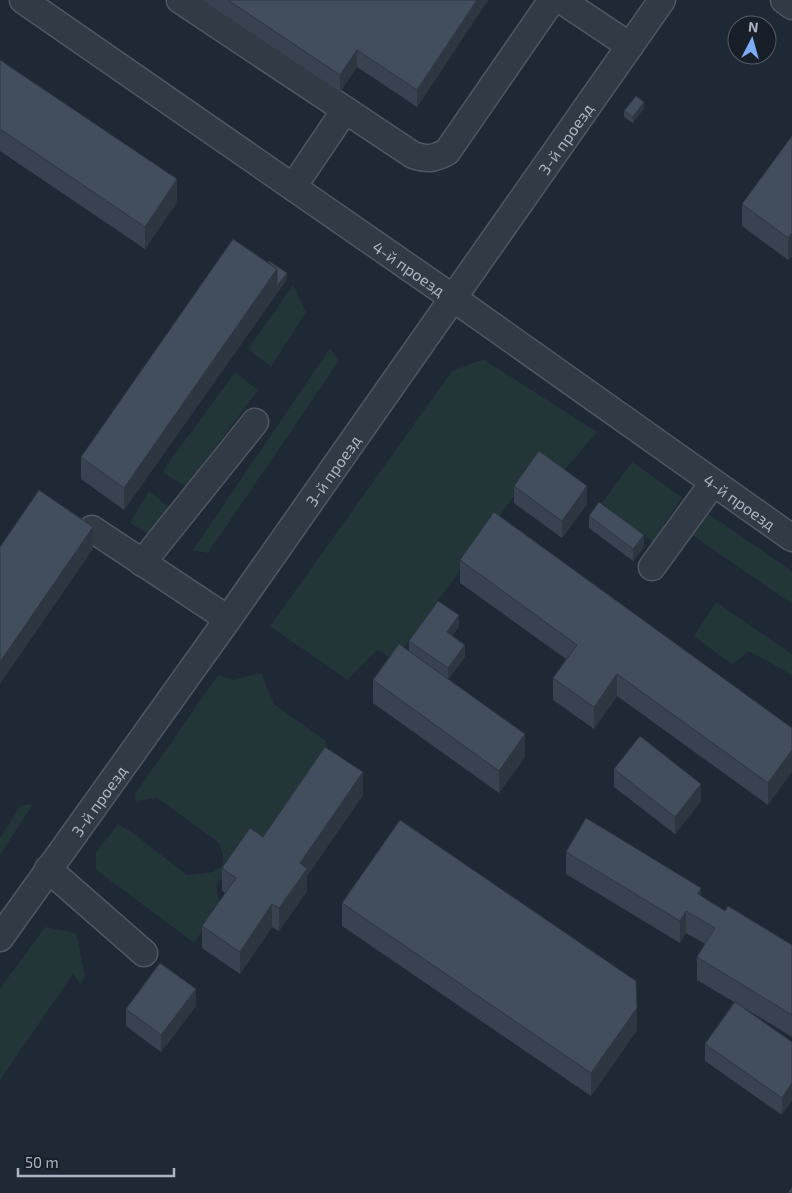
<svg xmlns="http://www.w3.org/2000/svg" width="792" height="1193" font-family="'Exo 2',sans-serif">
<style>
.grass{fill:#223537}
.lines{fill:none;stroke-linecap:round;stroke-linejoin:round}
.minor-casing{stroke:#505764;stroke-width:29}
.minor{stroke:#323a45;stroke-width:26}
.wall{fill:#394250}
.shaded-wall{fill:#2e3641}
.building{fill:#424d5d;stroke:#2e3641}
.labels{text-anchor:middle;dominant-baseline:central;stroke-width:4;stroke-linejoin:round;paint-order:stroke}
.street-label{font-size:16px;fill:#acb4c3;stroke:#181f29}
</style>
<rect width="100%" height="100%" fill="#1f2835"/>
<g class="grass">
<polygon points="293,285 306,312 271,367 248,349"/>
<polygon points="330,348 339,361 208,553 193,550"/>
<polygon points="483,359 597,432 562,473 540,460 395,660 377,650 347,680 270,626 452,371"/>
<polygon points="235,372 258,390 186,487 162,472"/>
<polygon points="632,462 682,497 653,542 602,503"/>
<polygon points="149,491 175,512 153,537 130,523"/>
<polygon points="700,508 792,571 792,604 685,530"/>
<polygon points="716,602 792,654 792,675 749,651 732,665 694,636"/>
<polygon points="261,673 274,704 326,741 328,755 267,848 246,846 216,886 220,905 194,943 96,870 96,852 118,824 133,833 187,875 213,872 222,866 223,855 219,843 157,798 136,801 135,794 218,675 233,680"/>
<polygon points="33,804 0,855 0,838 21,805"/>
<polygon points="45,927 76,933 85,976 81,985 73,974 0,1080 0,989"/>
</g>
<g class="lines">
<defs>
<g id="minor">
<path id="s1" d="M23,0L453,298L792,538"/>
<path d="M180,0L413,155C428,160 433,159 447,152L552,0"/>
<polyline points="561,0 630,46"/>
<polyline points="784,0 792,6"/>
<polyline points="293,187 345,110"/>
<polyline points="92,529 228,619"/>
<polyline points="142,563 255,422"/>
<polyline points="652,567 713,483"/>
<polyline points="48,869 144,953"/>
<path id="s2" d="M0,938L228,619L662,0"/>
</g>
</defs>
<use href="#minor" class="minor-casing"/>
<use href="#minor" class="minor"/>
</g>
<g class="wall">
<polygon points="202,0 488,0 417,107 357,67 340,92"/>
<polygon points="0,60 177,202 145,249 0,151"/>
<polygon points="644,108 633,123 624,117 624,111"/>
<polygon points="792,136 792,256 788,260 742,226 742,204"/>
<polygon points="287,279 124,510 81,479 81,457"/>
<polygon points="514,486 587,504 562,538 514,503"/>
<polygon points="589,516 644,547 633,561 589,528"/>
<polygon points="460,560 792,728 768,805 617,696 594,729 553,700 553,678 566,659 460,583"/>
<polygon points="459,627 452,636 465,657 448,679 525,757 499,793 373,703 373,680 409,651 409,641"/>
<polygon points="614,769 701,801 675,834 614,787"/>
<polygon points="363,795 307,876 307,891 279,931 272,927 240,974 202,948 202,926 225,893 222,890 222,868 263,837"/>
<polygon points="566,852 701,897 725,911 792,945 792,1037 741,1006 792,1042 782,1115 705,1061 705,1044 734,1002 697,980 697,957 705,944 686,933 680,943 566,874"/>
<polygon points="342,903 637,1030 591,1096 342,926"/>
<polygon points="196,1006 161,1052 126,1026 126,1009"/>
</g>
<g class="shaded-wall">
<polygon points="477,0 488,0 417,107 417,90"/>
<polygon points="357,50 357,67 340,92 340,75"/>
<polygon points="644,102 644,108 633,123 633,117"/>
<polygon points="177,179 177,202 145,249 145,227"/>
<polygon points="792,233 792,256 788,260 788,238"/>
<polygon points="277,269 287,273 287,279 124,510 124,488"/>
<polygon points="587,486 587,504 562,538 562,521"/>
<polygon points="93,527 93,549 0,684 0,662"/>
<polygon points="644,535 644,547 633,561 633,549"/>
<polygon points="459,615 459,627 447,643 447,632"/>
<polygon points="465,645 465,657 448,680 448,668"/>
<polygon points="617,674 617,696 594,729 594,707"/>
<polygon points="525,734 525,757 499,793 499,771"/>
<polygon points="792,750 792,772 768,805 768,783"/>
<polygon points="363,772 363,795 307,876 307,891 279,931 279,908 300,863"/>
<polygon points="701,784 701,801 675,834 675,817"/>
<polygon points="701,888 701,911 698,894"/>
<polygon points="272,904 272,927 240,974 240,952"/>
<polygon points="686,911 686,933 680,943 680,921"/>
<polygon points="196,989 196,1006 161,1052 161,1035"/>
<polygon points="637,1008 637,1030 591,1096 591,1073"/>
<polygon points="792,1083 792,1101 782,1115 782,1098"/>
</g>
<g class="building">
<polygon points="228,0 477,0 417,90 357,50 340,75"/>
<polygon points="0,60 177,179 145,227 0,129"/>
<polygon points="636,96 644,102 633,117 624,111"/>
<polygon points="792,136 792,233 788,238 742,204"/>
<polygon points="233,239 277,269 124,488 81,457"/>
<polygon points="269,261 287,273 277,286 277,269 268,262"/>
<polygon points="539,451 587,486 562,521 514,486"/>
<polygon points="39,490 93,527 0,662 0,547"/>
<polygon points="599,502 644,535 633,549 589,516"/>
<polygon points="494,512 792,728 792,750 768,783 617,674 594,707 553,678 577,645 460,560"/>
<polygon points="438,601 459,615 447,632 465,645 448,668 409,641"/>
<polygon points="399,644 525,734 499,771 373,680"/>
<polygon points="640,736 701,784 675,817 614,769"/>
<polygon points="325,747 363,772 300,863 307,869 279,908 272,904 240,952 202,926 236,878 222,868 250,828 263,837"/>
<polygon points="586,818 701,888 698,894 725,911 728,906 792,945 792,1015 697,957 715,928 686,911 680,921 566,852"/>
<polygon points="400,820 636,981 637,1008 591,1073 342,903"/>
<polygon points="160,963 196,989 161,1035 126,1009"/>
<polygon points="735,1002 792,1042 792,1083 782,1098 705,1044"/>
<polygon points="792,1187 792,1193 788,1193"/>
</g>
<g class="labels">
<g class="street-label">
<text stroke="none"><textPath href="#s2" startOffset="979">3-й проезд</textPath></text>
<text stroke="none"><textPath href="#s1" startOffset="470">4-й проезд</textPath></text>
<text stroke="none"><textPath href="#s2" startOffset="574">3-й проезд</textPath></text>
<text stroke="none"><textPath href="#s1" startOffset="875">4-й проезд</textPath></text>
<text stroke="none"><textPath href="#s2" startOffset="169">3-й проезд</textPath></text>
</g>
</g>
<g transform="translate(752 40) rotate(6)"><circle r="24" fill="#181f29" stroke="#535b67"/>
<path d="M0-4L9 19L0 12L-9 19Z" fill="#7dacf7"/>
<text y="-8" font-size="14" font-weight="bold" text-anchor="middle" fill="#acb4c3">N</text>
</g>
<path d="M18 1168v8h156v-8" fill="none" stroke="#acb4c3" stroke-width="2.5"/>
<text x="25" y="1168" font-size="15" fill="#acb4c3" stroke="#181f29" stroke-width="4" paint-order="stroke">50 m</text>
</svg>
